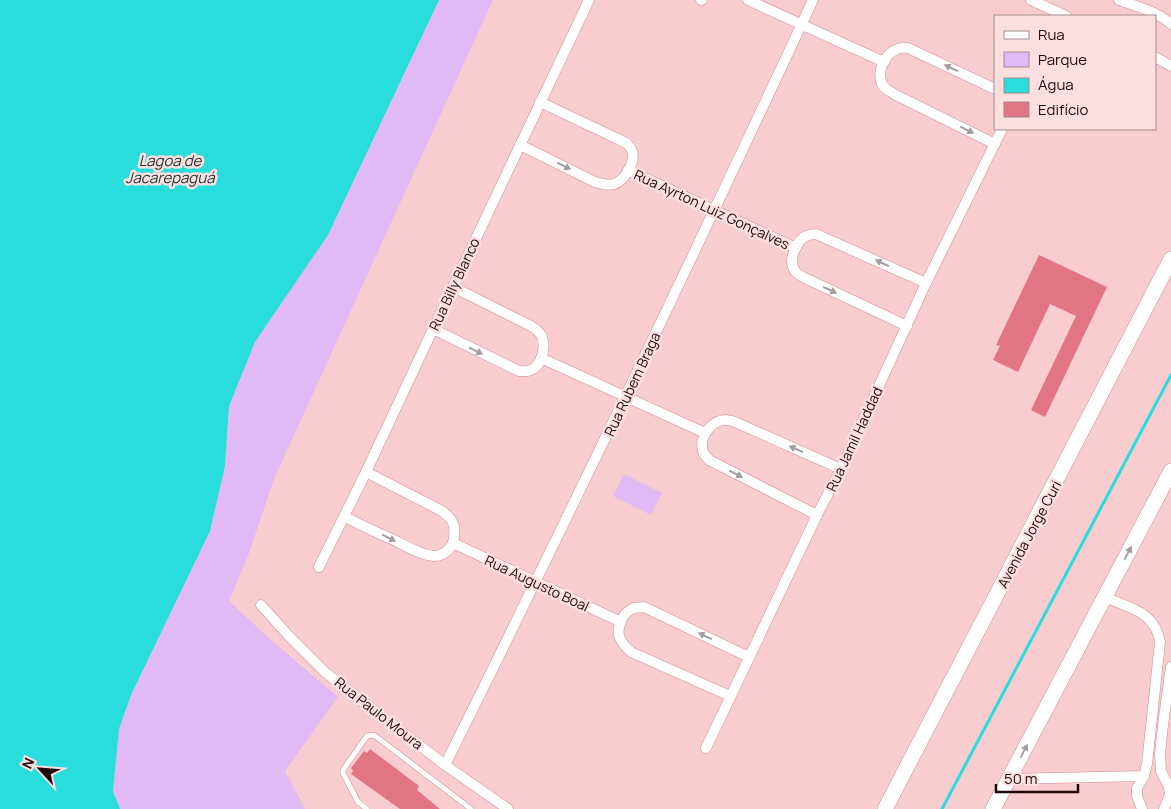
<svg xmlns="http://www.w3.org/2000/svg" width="1171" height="809" font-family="Manrope,sans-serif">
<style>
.green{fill:#e1b9f5}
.water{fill:#29dddd}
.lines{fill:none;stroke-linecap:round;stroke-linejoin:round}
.stream{stroke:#29dddd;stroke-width:3}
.building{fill:#e17581}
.lane-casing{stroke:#ce8a8f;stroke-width:6}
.street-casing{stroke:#ce8a8f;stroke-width:11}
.secondary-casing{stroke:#ce8a8f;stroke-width:16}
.lane{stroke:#fff;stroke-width:5}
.street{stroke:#fff;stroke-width:10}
.secondary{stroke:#fff;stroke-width:15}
.oneway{fill:#a59c9d}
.labels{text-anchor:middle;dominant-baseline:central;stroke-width:5;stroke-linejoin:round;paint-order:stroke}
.street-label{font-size:14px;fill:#1f080b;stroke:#fddfe0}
.water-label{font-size:15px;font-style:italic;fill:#1a3434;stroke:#fddfe0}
</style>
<rect width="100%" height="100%" fill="#f9cdd0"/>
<g class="green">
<polygon points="439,0 493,0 274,479 248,556 229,601 271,640 338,697 285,771 305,809 120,809 113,791 119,729 131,695 210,531 225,466 229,406 255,342 328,235"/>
<polygon points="624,474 662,493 651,515 613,496"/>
</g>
<polygon class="water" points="0,0 439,0 328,235 255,342 229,406 225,466 210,531 131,695 119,729 113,791 120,809 0,809"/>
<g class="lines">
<polyline class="stream" points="942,809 1171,375"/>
</g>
<g class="building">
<polygon points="1039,255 1107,287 1045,417 1031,410 1076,316 1050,304 1018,372 993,360 1000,346 996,345"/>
<polygon points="370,749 419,786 417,790 440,809 400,809 351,774 353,771 351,768 364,751 367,753"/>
</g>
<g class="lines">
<defs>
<polyline id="lane" points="367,809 358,802 343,773 343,770 367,736 374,735 471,809"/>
<g id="street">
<polyline points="701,0 702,0"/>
<polyline points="748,0 884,62"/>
<polyline points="1031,0 1066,16"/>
<path d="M1119,0C1138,7 1156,11 1171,24"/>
<polyline points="1155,57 1171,66"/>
<path d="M995,89L908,48C890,45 875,67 882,84C884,89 890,91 894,94L995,144"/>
<path d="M520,145L595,182C602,184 608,186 614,184C627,180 640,155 628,145C626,142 621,141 618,139L540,102"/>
<polyline points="628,170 796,248"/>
<path d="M907,326L805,278C801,276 797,274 795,271C788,261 795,244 804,237C808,235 812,234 816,234L926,283"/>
<path d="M433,329L519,371C523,371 527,372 531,370C542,365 546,348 542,337C540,332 536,329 531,326L453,287"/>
<polyline points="541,358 705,433"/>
<path d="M817,515L709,460C709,460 704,454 704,454C697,439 711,419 727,420C730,420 732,421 735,422L841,469"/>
<path d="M345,517C361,525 377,533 394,540C406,546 420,555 434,556C444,556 454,547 454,537C456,523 452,519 442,511L366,472"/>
<polyline points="453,543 621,622"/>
<polyline points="319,567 366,472 433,329 589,0"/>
<path d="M1105,597C1129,608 1155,611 1160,642L1147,764L1144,776L1137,788V796L1142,809"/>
<polyline points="261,605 288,635 326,673 445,765 508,809"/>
<path d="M730,696L631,652C628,649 623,645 621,640C615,631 621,614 632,609C635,607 640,608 644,607L749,657"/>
<polyline points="706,748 817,515 841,469 926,283 1002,129"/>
<path d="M445,765C571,512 693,257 813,0"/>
<polyline points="1009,779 1144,776"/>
<polyline points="1164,809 1170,795 1169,787 1161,771 1160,754 1163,725 1171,667"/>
</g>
<g id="secondary">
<polyline points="885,809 1171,259"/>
<polyline points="993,809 1171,471"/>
</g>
</defs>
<use href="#lane" class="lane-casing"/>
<use href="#street" class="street-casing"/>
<use href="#secondary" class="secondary-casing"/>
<use href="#lane" class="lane"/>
<use href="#street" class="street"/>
<use href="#secondary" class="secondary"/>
</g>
<defs><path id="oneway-solid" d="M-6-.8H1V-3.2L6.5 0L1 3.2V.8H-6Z" transform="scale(1.25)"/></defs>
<g class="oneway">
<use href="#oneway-solid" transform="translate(951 68) rotate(-155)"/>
<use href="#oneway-solid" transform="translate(967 130) rotate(26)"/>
<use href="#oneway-solid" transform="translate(564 166) rotate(26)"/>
<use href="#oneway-solid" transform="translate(882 263) rotate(-155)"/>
<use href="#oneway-solid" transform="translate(830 290) rotate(25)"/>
<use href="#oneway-solid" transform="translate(476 351) rotate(26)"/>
<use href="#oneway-solid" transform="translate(796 449) rotate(-156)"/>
<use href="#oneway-solid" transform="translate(736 474) rotate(27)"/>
<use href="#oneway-solid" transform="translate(389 538) rotate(26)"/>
<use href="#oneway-solid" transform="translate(1128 553) rotate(-62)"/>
<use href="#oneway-solid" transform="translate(705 636) rotate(-155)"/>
<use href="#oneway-solid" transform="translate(1024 751) rotate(-62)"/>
</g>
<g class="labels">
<g class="street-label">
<text transform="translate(712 209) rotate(25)">Rua Ayrton Luiz Gonçalves</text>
<text transform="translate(454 284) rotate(-65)">Rua Billy Blanco</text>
<text transform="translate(632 384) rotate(-65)">Rua Rubem Braga</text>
<text transform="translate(854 439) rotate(-65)">Rua Jamil Haddad</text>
<text transform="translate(1029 534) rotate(-62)">Avenida Jorge Curi</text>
<text transform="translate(537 583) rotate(25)">Rua Augusto Boal</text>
<text transform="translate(379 713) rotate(38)">Rua Paulo Moura</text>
</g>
<g class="water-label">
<text x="170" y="160">Lagoa de<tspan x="170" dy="17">Jacarepaguá</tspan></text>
</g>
</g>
<rect x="994" y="15" width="162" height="115" fill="#fddfe0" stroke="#a4898b"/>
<rect x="1004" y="31" width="25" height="8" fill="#ffffff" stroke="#a4898b"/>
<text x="1038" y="40" font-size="15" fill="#1f080b">Rua</text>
<rect x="1004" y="52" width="25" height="15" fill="#e1b9f5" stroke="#a4898b"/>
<text x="1038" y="65" font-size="15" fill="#1f080b">Parque</text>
<rect x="1004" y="78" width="25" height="15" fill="#29dddd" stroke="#a4898b"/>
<text x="1038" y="90" font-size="15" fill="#1f080b">Água</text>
<rect x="1004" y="102" width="25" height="15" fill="#e17581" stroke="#a4898b"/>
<text x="1038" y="115" font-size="15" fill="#1f080b">Edifício</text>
<g transform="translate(40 769) rotate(296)" stroke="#fddfe0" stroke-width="4" paint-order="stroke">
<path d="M0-4L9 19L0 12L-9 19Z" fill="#1f080b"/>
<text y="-8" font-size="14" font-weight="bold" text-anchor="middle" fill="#1f080b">N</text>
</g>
<path d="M996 784v8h82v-8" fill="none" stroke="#1f080b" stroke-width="2.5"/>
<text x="1004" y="784" font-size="15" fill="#1f080b" stroke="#fddfe0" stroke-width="4" paint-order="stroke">50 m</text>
</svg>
